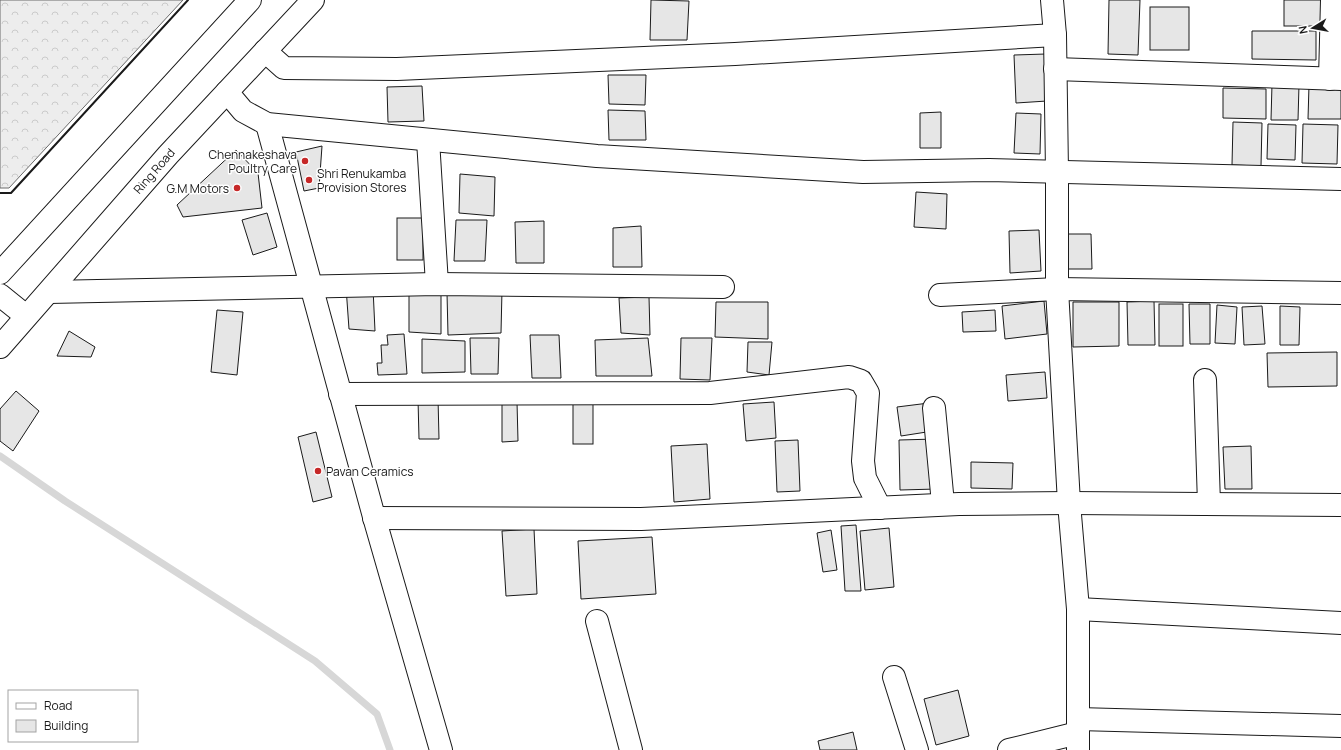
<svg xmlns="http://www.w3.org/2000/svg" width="1341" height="750" font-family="Manrope,sans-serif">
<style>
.forest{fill:url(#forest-crowns);stroke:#6a6a6a}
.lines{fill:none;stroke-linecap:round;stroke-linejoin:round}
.stream{stroke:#d7d7d7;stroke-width:7}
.building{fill:#e6e6e6;stroke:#1a1a1a}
.minor-casing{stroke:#1a1a1a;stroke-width:24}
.major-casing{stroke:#1a1a1a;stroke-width:24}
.minor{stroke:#fff;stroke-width:22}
.major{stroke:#fff;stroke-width:22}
.wall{stroke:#1a1a1a;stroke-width:2}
.poi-dot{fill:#c62828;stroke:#fff;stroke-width:1.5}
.labels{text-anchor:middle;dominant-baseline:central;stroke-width:3;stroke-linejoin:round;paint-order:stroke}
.poi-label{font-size:12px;fill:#1a1a1a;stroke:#fff;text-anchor:end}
.street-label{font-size:12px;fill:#1a1a1a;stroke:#fff}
</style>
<defs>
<pattern id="forest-crowns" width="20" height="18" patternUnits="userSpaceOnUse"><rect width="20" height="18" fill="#ededed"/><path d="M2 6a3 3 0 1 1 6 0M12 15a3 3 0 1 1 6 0" fill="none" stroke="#cbcbcb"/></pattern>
</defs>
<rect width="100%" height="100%" fill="#fff"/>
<polygon class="forest" points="0,0 183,0 9,188 0,188"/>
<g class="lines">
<polyline class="stream" points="0,456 65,501 315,661 377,714 390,750"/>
</g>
<g class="building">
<polygon points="651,0 689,1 687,40 650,40"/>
<polygon points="1109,0 1140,0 1138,55 1108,54"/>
<rect x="1284" y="0" width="39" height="26"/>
<rect x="1150" y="7" width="39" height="43"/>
<polygon points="1252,31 1316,31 1316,60 1252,59"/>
<polygon points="1046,54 1047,101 1016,103 1014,55"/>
<polygon points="608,75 646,75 645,105 609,104"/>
<polygon points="1272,84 1299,85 1298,120 1271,120"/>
<polygon points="1309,85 1341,86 1341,119 1308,119"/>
<polygon points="422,86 424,121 388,122 387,87"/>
<polygon points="1223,88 1266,89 1266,119 1223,118"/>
<polygon points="608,110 645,111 646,140 609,140"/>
<polygon points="941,112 941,148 920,148 920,113"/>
<polygon points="1016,113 1041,114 1040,154 1014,153"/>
<polygon points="1233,122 1262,123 1261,166 1232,165"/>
<polygon points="1268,124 1296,125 1295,160 1267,159"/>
<polygon points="1303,124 1338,125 1337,164 1302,163"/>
<polygon points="322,146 319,188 304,191 296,152"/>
<polygon points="236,150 258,173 262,208 183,217 177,205"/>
<polygon points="460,174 495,177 494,216 459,213"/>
<polygon points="916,192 947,194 946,229 914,227"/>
<polygon points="267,213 277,247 253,255 242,220"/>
<rect x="397" y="218" width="26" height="42"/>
<polygon points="456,220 487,220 485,261 454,261"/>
<polygon points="544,221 544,263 516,263 515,222"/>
<polygon points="641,226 642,267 613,267 613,228"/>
<polygon points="1039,230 1041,271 1010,273 1009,231"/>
<polygon points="1068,234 1091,234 1092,269 1068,269"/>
<polygon points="346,287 373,288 375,331 349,329"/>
<polygon points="409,288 441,291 441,334 409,332"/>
<polygon points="502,290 501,333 448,335 447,293"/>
<polygon points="649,297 650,335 621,333 619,298"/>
<polygon points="1044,301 1047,334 1005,339 1002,306"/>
<polygon points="1154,301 1155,345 1128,345 1127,302"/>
<polygon points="716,302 768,302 768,339 715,337"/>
<polygon points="1073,302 1119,302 1119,346 1073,347"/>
<rect x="1159" y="304" width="24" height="42"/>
<polygon points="1189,304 1210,304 1210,344 1190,344"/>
<polygon points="1217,305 1237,307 1235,344 1215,343"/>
<polygon points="1262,306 1265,344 1244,345 1242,307"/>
<polygon points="1280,306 1300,307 1299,345 1280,345"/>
<polygon points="217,310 243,312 237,375 211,372"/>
<polygon points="995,310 996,331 963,332 962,312"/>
<polygon points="69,331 95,347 91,357 57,356"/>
<polygon points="404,334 407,374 378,375 377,363 382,363 381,345 388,345 387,335"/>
<polygon points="530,335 559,335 561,378 532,378"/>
<polygon points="470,338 499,338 498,374 471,374"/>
<polygon points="648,338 652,376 596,376 595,340"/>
<polygon points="681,338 712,338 710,380 680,379"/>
<polygon points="422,339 465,341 465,372 422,373"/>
<polygon points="748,342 772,342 769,375 747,372"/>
<polygon points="1337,352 1337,386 1268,387 1267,353"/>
<polygon points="1045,372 1047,398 1008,401 1006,375"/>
<polygon points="16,391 39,411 13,451 0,441 0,409"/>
<polygon points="438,398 439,439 419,439 418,399"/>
<polygon points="502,402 517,402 518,441 502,442"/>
<polygon points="774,402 776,438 746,441 743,404"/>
<rect x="573" y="403" width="20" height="41"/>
<polygon points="929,403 933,431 901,436 897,407"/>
<polygon points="316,432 332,497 313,502 298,437"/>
<polygon points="936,439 937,489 900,490 899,440"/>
<polygon points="798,440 800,491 777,492 775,441"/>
<polygon points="707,444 710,499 674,502 671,446"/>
<polygon points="1251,446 1252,489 1225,489 1223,447"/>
<polygon points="971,462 1013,463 1012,489 971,488"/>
<polygon points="856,525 861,591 845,591 841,526"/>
<polygon points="889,528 894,587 865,590 860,531"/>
<polygon points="534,529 537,594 506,596 502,531"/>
<polygon points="831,530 837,570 823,572 817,533"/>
<polygon points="652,537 656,594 581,599 578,541"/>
<polygon points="958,690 969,736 936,745 924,699"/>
<polygon points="853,732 857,750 820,750 818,741"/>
</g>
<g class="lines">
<defs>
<g id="minor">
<polyline points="1055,35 1057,172 1057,289 1069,503 1078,609 1078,750"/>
<polyline points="265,51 284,68 397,69 735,54 1055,35 1052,0"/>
<polyline points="1055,69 1341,79"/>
<polyline points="1330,79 1332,0"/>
<polyline points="227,92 243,111 267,124 597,156 863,172 989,170 1341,179"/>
<polyline points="267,124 376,524 441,750"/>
<polyline points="428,140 437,284"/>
<polyline points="49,292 437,284 723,287"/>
<polyline points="940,295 1057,289 1341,293"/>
<polyline points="1205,380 1209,504"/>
<polyline points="340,394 710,393 849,377 861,381 868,393 863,461 865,478 880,508"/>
<polyline points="934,408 943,504"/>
<polyline points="374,518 641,519 959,504 1069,503 1341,505"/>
<polyline points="1078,609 1341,623"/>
<polyline points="597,621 631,750"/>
<polyline points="894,677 917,750"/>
<polyline points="1078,719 1341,726"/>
<polyline points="1009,750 1078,733"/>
</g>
<g id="major">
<polyline points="0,273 250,0"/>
<polyline points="0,295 26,316"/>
<polyline points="0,347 168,155 313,0"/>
</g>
</defs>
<use href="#minor" class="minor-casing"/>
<use href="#major" class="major-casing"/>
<use href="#minor" class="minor"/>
<use href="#major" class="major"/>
<polyline class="wall" points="0,193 11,193 188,0"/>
</g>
<g class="poi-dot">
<circle cx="305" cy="161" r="4"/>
<circle cx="309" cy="180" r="4"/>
<circle cx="237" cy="188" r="4"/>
<circle cx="318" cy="471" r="4"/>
</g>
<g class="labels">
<g class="poi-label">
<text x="297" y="154">Chennakeshava<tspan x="297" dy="14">Poultry Care</tspan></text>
<text x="317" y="173" text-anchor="start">Shri Renukamba<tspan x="317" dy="14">Provision Stores</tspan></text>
<text x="229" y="188">G.M Motors</text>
<text x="326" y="471" text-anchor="start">Pavan Ceramics</text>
</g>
<g class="street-label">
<text transform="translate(154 171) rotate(-49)">Ring Road</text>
</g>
</g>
<rect x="8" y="690" width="130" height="52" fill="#ffffff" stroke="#a3a3a3"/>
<rect x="16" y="703" width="20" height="6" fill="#ffffff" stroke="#a3a3a3"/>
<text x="44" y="710" font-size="12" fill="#1a1a1a">Road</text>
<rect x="16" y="720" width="20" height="12" fill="#e6e6e6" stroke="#a3a3a3"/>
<text x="44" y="730" font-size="12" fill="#1a1a1a">Building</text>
<g transform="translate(1313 28) rotate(259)" stroke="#ffffff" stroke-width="3" paint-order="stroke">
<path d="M0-3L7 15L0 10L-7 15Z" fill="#1a1a1a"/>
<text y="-6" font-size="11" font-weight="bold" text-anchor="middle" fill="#1a1a1a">N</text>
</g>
</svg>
